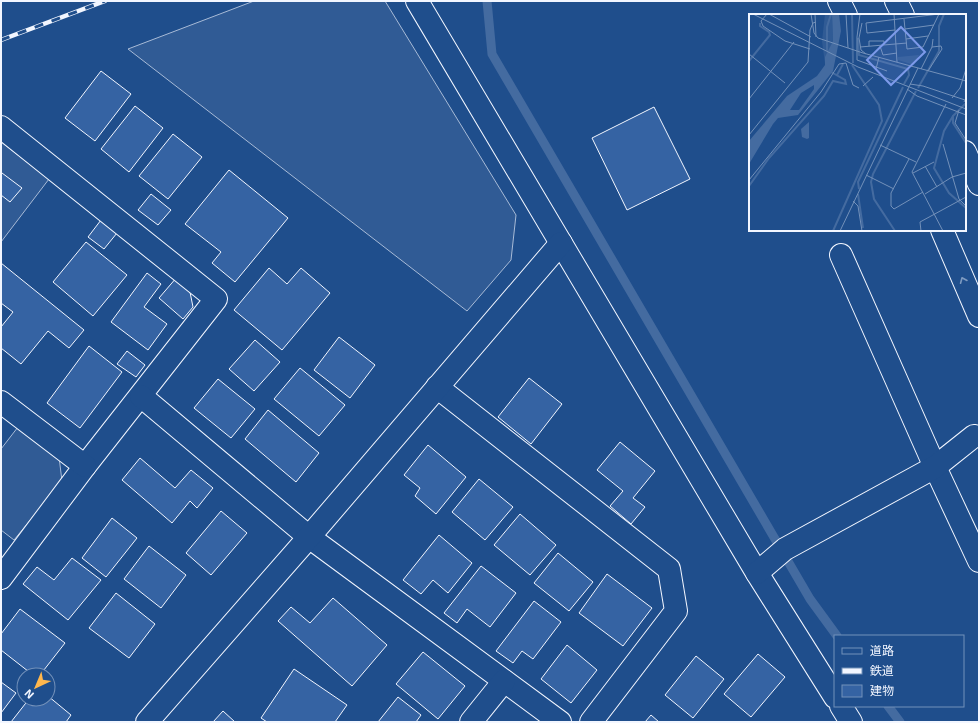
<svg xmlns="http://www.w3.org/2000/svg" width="980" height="723" font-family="'Exo 2','Noto Sans JP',sans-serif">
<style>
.built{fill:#305b95;stroke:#a8bbd7}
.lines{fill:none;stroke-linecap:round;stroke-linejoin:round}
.stream{stroke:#446ba0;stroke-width:9}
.building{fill:#3563a3;stroke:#f2f6ff}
.minor-casing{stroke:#f2f6ff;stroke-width:24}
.highway-casing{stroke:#f2f6ff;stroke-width:24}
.minor{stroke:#1f4e8c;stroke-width:22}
.highway{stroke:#1f4e8c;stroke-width:22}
.rail-casing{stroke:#f2f6ff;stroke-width:4.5}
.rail{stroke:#1f4e8c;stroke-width:3;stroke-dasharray:9;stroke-linecap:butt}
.oneway{stroke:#7e9ac0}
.inset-river{fill:none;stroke:#446ba0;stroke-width:2}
.inset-road{fill:none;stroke:#7391ba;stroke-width:1}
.view{fill:#7d9aea;fill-opacity:0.15;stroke:#7d9aea;stroke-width:2}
.inset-edge{fill:none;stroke:#f2f6ff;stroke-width:2}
</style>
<rect width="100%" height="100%" fill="#1f4e8c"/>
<g class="built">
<polygon points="254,1 385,1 516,215 511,260 467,311 128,49"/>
<polygon points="1,142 49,179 1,242"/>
<polygon points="18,427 59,457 62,481 14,540 1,530 1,449"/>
</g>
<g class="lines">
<g class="stream">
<polyline points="487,1 492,54 810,599 837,636"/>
<polyline points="888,706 900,722"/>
</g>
</g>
<g class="building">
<polygon points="101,71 131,94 95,141 65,118"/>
<polygon points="135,106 163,128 129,172 101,149"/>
<polygon points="654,107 690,179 627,210 592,138"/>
<polygon points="173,134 202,157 168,199 139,176"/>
<polygon points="229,170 288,218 235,282 212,263 221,252 185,224"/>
<polygon points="2,173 22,188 10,202 1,195 1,174"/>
<polygon points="151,194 171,210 158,225 138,210"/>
<polygon points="101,220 117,233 104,249 88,237"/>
<polygon points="86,242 127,275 93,316 53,282"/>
<polygon points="1,263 84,330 69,348 48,331 21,364 1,348 1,327 13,312 1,303"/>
<polygon points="269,268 287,284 301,268 330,293 282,350 234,310"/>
<polygon points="147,273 161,284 144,307 167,324 148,350 111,322"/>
<polygon points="177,277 189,287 193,307 183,319 159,298"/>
<polygon points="339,337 375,365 350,398 314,370"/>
<polygon points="255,340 280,362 254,391 229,369"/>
<polygon points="89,346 122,372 80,428 47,403"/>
<polygon points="127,351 145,365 136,377 117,364"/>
<polygon points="300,368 345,405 319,436 274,399"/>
<polygon points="529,378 562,404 531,444 498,417"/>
<polygon points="218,379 255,409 231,438 194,408"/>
<polygon points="268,410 319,453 296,482 245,439"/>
<polygon points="620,442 655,471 633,498 645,507 631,524 610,506 623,491 597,470"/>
<polygon points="428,445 466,477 436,514 415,496 420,488 404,475"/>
<polygon points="140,458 175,488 191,470 213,488 197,508 190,501 172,523 122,480"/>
<polygon points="479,479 513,507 485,540 452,512"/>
<polygon points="221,511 247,533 211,575 186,553"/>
<polygon points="520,514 556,545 530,575 494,545"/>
<polygon points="112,518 137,538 106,577 82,558"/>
<polygon points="439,535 472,563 448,593 433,580 421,594 403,580"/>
<polygon points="149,546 186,575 161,608 124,579"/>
<polygon points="558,553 593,582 569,611 534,583"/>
<polygon points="72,558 101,580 68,620 23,584 37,567 54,580"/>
<polygon points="481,566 516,593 490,627 467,609 457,623 444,613"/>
<polygon points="607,574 652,608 623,646 579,613"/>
<polygon points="116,593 155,624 129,658 89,628"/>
<polygon points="333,598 387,645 352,686 278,621 291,607 310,623"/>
<polygon points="534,601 561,622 533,659 522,651 513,663 496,651"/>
<polygon points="20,609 65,643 40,675 33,675 1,650 1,634"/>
<polygon points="567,645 597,670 571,703 541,679"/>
<polygon points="423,652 465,686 438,719 396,684"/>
<polygon points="758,654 785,677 751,717 724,694"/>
<polygon points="696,656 724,679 693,718 665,695"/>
<polygon points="294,669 347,705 335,722 267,722 261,718"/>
<polygon points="1,682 16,693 1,713"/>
<polygon points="48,696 71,715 66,722 11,722 29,699 48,699"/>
<polygon points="398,697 421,715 416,722 378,722"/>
<polygon points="223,711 235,722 213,722"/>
<polygon points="651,715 659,722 645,722"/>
</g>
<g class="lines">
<defs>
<g id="minor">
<polyline points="417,1 757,573 835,697"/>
<polyline points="1,127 216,299 85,466 1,578"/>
<polyline points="841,255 935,467 979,561"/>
<polyline points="437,387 669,569 676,611 591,722"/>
<polyline points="141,396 309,537 560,722"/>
<polyline points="1,402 85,466"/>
<polyline points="757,573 785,549 935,467 974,436"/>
<polyline points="841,706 851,722"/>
<polyline points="147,722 309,537 561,243"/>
<polyline points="471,722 504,681"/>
</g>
<g id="highway">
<polyline points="839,1 846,15"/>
<polyline points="896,1 903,15"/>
<polyline points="965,152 979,184"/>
<polyline points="942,230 979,316"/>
</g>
</defs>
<use href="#minor" class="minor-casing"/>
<use href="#highway" class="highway-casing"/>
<use href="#minor" class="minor"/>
<use href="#highway" class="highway"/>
<defs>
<polyline id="rail" points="1,40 105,1"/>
</defs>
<use href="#rail" class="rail-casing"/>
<use href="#rail" class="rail"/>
</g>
<defs><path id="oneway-chevron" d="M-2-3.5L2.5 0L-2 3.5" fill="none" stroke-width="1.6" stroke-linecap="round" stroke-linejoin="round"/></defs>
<use class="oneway" href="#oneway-chevron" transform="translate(963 280) rotate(-113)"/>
<g transform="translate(749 14)">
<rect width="217" height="217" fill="#1f4e8c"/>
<path d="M76,0H83L84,27L76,50L73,27ZM170,41L165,51L149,46V43Z" fill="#305b95"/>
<path d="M83,0H90L92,17L84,57L49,101L29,104L24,110L0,150V127L5,121L38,82L68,62L76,51V43L84,27ZM65,71V75L50,96H41L52,79ZM60,108V124L58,125L53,123L52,115Z" fill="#446ba0" fill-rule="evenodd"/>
<path class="inset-river" d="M103,0L104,49M109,24L110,41L159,55L160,61L155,70M78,37V13L82,0M0,47L21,21L20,18L11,12V9M88,61L94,50M169,74L190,37V12L195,0M217,89L204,102V109L217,129M204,102L195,117L185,154L200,179L217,194M0,172L20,144L75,82L84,67L97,70L96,66L82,58M110,175L109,168L154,73M109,180L114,214M84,217L133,107L130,91L103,51M146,217L125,185L122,168L124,160L167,77"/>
<path class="inset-road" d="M4,0L109,53L217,95M18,0L12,7L14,12L36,27L61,35M20,0L62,23M62,0L65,19L69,24L114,39L217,67M66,0L67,23M97,0L99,34M111,0L108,23V46L138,57M145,0L148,48M155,5L158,35L174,33L190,0M113,9L110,24L112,36L117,40M156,15L185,11M146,16L118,19L117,9L190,0M157,25L179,22M120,32V27H135V31M131,32L134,41L148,39M111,33L158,29M0,40L36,69M127,55L130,43M172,55L183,33L184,25M179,57L193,35L192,32L183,33M161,70L174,72L216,86L215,88M114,72L124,63M158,75L168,82L217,101M203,84L211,74L217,55M0,85L45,28M210,96L206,109L217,126M0,121L59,48L61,16L64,9L67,8M194,130L210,185L217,192M131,131L167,148M160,145L142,179V192L145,195L174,178M176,152L188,173M164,159L185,148M117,161L145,175M0,166L72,78L90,50L97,49L104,71L110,74M176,180L203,163L217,159M104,187L109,192L113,217M91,217L169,54M172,217L171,208L217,183M194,217L163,158L197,90"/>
<path class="view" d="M152,13L176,38L142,71L118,46Z"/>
<rect width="217" height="217" class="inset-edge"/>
</g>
<rect width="980" height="723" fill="none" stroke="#f2f6ff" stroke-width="4"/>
<rect x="834" y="635" width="130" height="72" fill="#1f4e8c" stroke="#7391ba"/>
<rect x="842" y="648" width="20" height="6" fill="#1f4e8c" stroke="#7391ba"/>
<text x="870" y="655" font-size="12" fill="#f2f6ff">道路</text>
<rect x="842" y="668" width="20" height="6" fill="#f2f6ff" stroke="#7391ba"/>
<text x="870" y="675" font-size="12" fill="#f2f6ff">鉄道</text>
<rect x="842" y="685" width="20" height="12" fill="#3563a3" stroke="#7391ba"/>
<text x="870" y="695" font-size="12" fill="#f2f6ff">建物</text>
<g transform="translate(36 687) rotate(224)"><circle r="19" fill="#1f4e8c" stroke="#7391ba"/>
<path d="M0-3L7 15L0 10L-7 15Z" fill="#ffb74d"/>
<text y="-6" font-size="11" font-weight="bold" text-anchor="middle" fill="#f2f6ff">N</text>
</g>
</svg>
